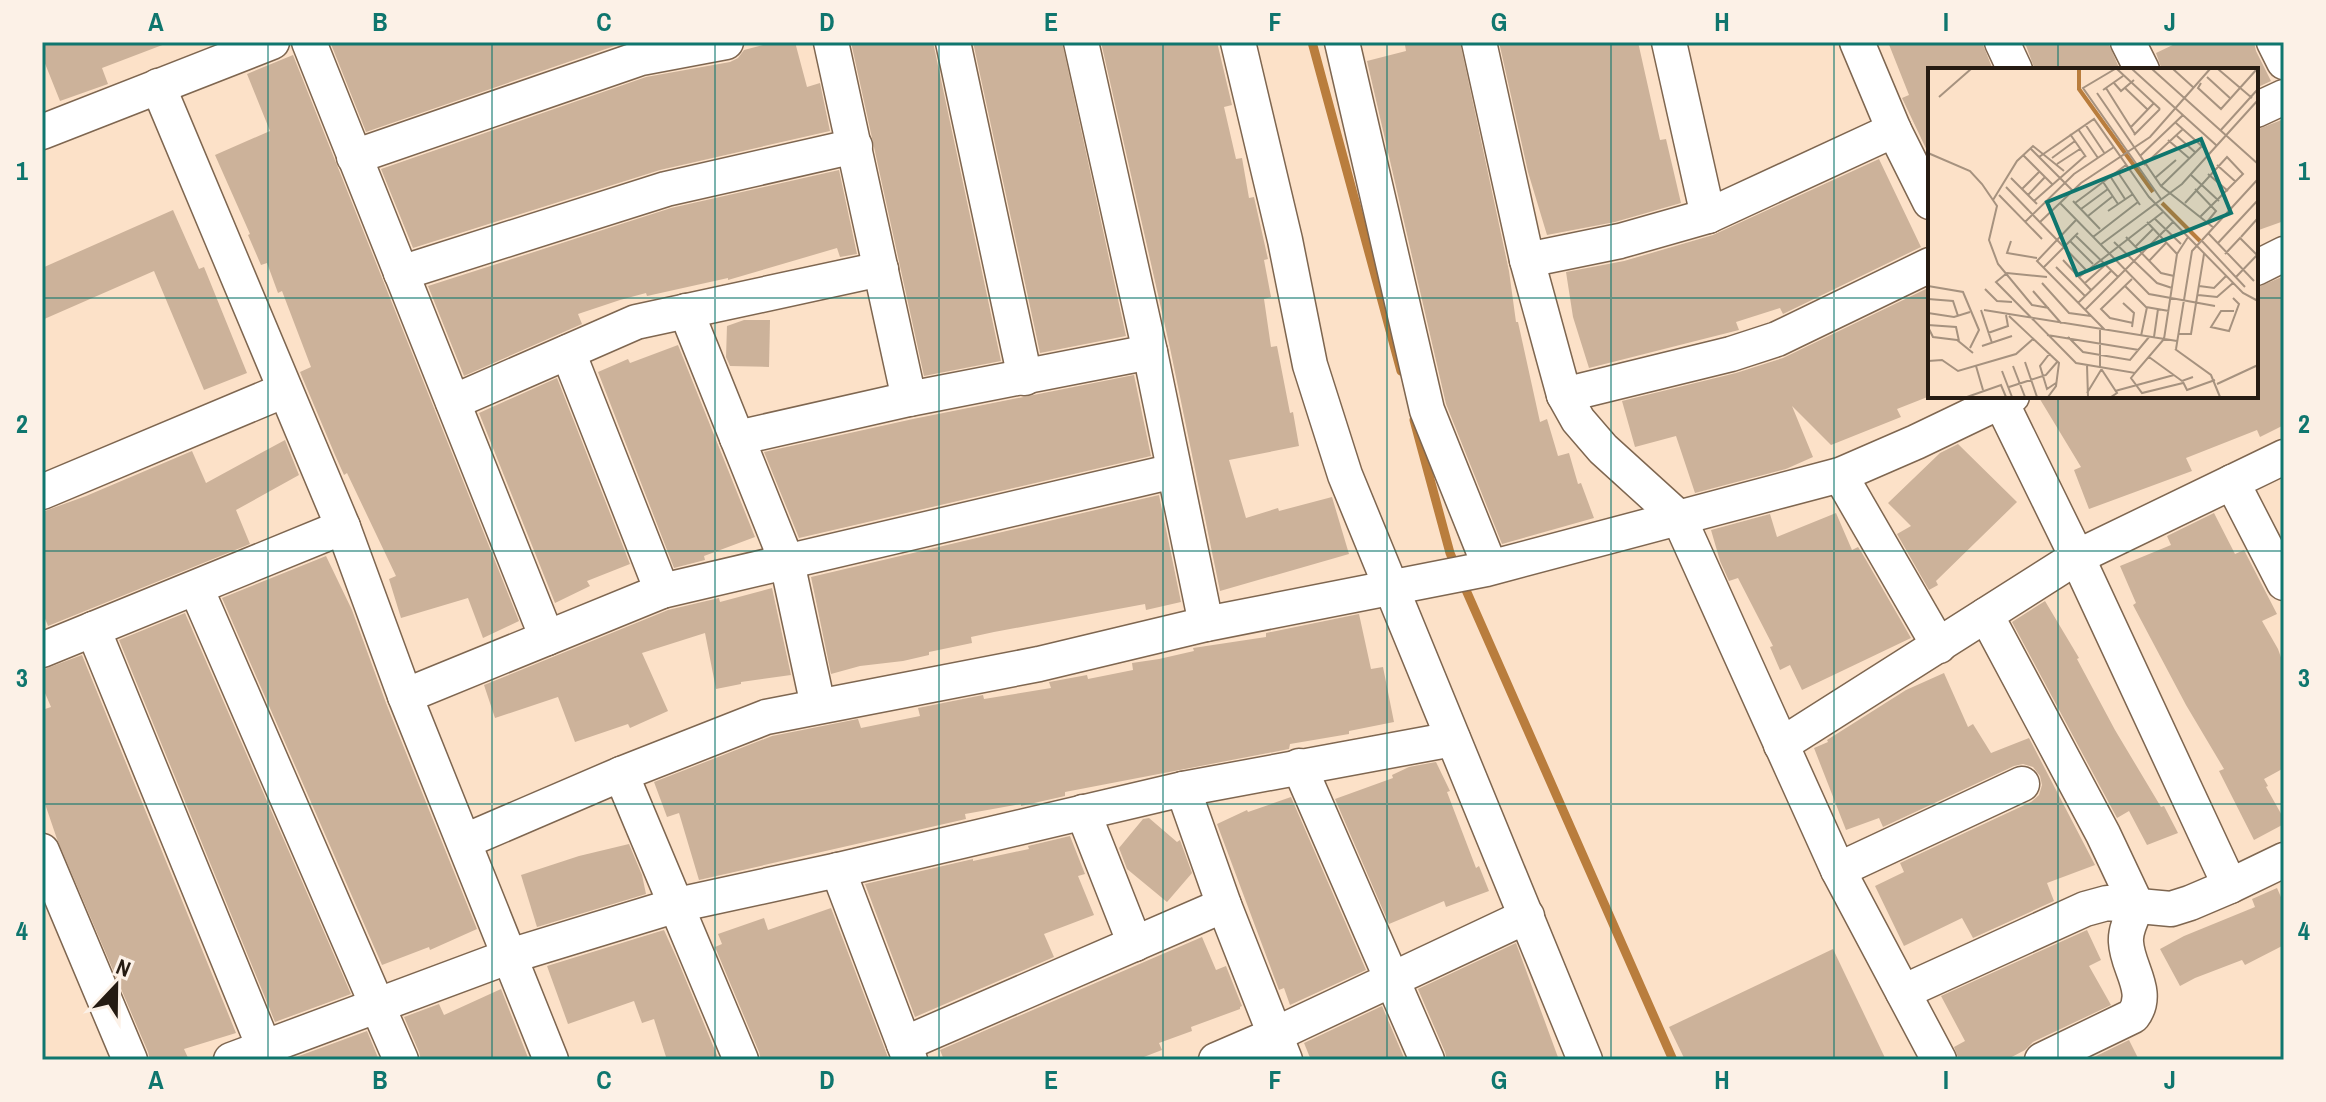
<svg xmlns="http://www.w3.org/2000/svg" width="2326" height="1102" font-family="'Archivo Narrow',sans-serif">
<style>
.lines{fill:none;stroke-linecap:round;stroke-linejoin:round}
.stream{stroke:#b97d3d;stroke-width:9}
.building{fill:#ccb29a}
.street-casing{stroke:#7e6650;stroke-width:37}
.street{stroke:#fff;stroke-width:34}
.grid{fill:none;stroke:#0f766e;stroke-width:2;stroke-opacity:0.55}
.inset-river{fill:none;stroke:#b97d3d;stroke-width:4}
.inset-road{fill:none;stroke:#a6927f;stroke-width:2}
.view{fill:#0f766e;fill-opacity:0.15;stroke:#0f766e;stroke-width:4}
.inset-edge{fill:none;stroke:#251b12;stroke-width:4}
.neatline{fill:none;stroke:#0f766e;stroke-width:3}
.grid-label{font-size:26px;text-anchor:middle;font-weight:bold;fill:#0f766e}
</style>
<rect width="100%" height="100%" fill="#fce1c8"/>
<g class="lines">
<g class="stream">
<polyline points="1312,42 1401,371"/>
<polyline points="1414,420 1450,553 1456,567"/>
<polyline points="1462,581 1673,1060"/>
</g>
</g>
<g class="building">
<polygon points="42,42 165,42 165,44 102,68 108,84 60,101 42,56"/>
<polygon points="335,42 626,42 366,132 331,44"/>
<polygon points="775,42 795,42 807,87 820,83 830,131 660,170 413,248 381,169 646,77 730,62 738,58 744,50"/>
<polygon points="851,42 933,42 1001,361 924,376"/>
<polygon points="973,42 1062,42 1126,336 1040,353"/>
<polygon points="1101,42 1217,42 1232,105 1224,107 1236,159 1242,158 1249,198 1254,197 1268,259 1264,260 1271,297 1264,299 1271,347 1277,346 1290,413 1293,412 1299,446 1229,460 1246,518 1278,508 1279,511 1332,497 1349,554 1220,591 1170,348"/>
<polygon points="1419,42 1460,42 1509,271 1516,322 1518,322 1540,422 1547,419 1558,456 1569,453 1578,484 1581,483 1594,518 1502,544 1446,404 1367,61 1406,51 1405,45"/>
<polygon points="1499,42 1638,42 1660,140 1666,139 1681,203 1615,222 1547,235 1528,172"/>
<polygon points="1888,42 1982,42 1993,70 1930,70 1930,157 1902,98 1909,95"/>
<polygon points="2027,42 2108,42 2120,70 2035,70 2025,43"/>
<polygon points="2179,42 2254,42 2256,51 2271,81 2256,88 2256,70 2162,70 2156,53"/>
<polygon points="293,55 519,621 483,638 468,598 401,618 389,579 396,576 347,473 344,475 335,455 300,372 311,367 282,291 278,293 267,263 261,265 248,235 250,234 215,155 270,131 247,74"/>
<polygon points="2284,119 2284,221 2256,231 2256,130"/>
<polygon points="1879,159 1921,247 1783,314 1780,308 1736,322 1739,330 1589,368 1573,317 1566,272 1624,261 1713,235"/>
<polygon points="839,170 857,254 840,257 837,248 728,280 728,278 647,296 646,293 620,300 578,314 582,324 464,376 428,286 671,208"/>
<polygon points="173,210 199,269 204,267 247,373 204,390 154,271 42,320 42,268"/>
<polygon points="2284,276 2284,425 2260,437 2257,430 2186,458 2192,471 2089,509 2074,470 2081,467 2038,396 2256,396 2256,288"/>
<polygon points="1930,287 1930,396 1897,409 1901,417 1831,445 1792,406 1813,457 1786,469 1695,493 1676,436 1635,447 1622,401 1736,373 1783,358"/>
<polygon points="744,320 770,320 769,367 730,366 726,357 727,326"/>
<polygon points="678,345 755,537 704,556 705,560 674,568 598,372 628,359 630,363"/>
<polygon points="1134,375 1151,456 799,538 764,452 913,419"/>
<polygon points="557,378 630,564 587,581 590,586 555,603 479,413"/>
<polygon points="285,440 299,475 236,510 250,544 48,626 42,611 42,512 86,496 192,451 206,483"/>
<polygon points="1958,444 2017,502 1936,581 1938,585 1929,590 1897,534 1911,526 1888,503 1940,453"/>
<polygon points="1159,495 1181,602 1146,610 1145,604 994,632 971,637 972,643 929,652 929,655 903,661 860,666 831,674 811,577"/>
<polygon points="1836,513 1852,550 1858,547 1862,553 1911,638 1802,690 1790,665 1780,670 1770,647 1773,646 1738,578 1729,581 1720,561 1711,530 1770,514 1777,537"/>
<polygon points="2214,513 2235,554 2244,550 2277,614 2262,621 2278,649 2284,666 2284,768 2264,779 2268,786 2266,787 2284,819 2284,824 2254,840 2219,771 2224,769 2186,705 2133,605 2136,603 2120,566 2171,545 2167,536"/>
<polygon points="326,556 352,610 386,703 477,929 430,950 429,947 382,965 222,598"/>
<polygon points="772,588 791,675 741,682 741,684 716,689 705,633 642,653 668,711 630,728 628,724 575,742 558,697 495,718 484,685 668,610 719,598 720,602"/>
<polygon points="2045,601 2079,658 2077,659 2115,730 2161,807 2164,806 2178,833 2147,845 2129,811 2117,818 2012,622"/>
<polygon points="185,613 351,994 275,1022 119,640"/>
<polygon points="1359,614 1371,669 1383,667 1394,722 1349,731 1349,734 1290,744 1289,749 1065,792 1065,796 1021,806 1021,804 965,814 966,819 699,880 679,813 667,817 654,782 772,736 858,719 861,728 920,716 918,708 983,695 984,699 1051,688 1049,682 1087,675 1088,679 1133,670 1132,663 1159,659 1194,651 1193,648 1266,637 1266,633"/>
<polygon points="82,655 236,1033 184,1049 189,1060 150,1060 148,1052 57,839 42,795 42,710 51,707 42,686 42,670"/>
<polygon points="1944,673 1968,727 1973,724 1991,753 2029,738 2095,865 2047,883 2054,901 1973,938 1962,918 1904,946 1875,886 1904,872 1900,863 2031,802 2039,795 2042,785 2040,776 2033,767 2023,764 2014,766 1883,827 1879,818 1846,830 1814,748 1828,742 1827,740 1906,690"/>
<polygon points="1436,762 1450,791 1447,792 1476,868 1479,866 1489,891 1446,907 1444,901 1389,924 1335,799 1393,778 1392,775 1409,767"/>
<polygon points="1291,797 1366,970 1290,1005 1284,988 1279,990 1217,824 1247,810 1248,812"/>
<polygon points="1149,818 1177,842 1180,840 1192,873 1167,902 1127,869 1119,848 1143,819"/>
<polygon points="1070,836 1085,874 1078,876 1094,915 1044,934 1054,957 915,1017 865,884 973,859 973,861 1029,849 1028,846"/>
<polygon points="629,844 642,875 646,894 537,927 521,875 579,856"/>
<polygon points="2277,888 2284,904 2284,945 2245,965 2242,960 2195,978 2180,986 2160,949 2184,936 2255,907 2252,899"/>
<polygon points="831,908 889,1060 761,1060 759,1052 715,947 722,944 718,934 764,918 768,930"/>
<polygon points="664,930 678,961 719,1060 667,1060 654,1019 642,1023 634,1001 568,1024 547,966"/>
<polygon points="2087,930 2101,960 2089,966 2111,1005 2033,1042 2025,1050 2006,1060 1959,1060 1954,1047 1965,1041 1941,996"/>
<polygon points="1202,937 1216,970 1226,966 1242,1006 1240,1007 1240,1009 1191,1027 1192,1031 1159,1043 1162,1050 1136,1060 944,1060 940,1050"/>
<polygon points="1516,943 1559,1060 1447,1060 1445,1052 1418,989"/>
<polygon points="1833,949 1886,1060 1685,1060 1669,1027"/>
<polygon points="501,989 529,1060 421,1060 419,1052 404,1017 439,1004 444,1015"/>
<polygon points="1382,1006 1405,1060 1311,1060 1304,1043"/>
<polygon points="367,1031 379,1060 288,1060"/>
<polygon points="2129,1040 2139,1060 2088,1060"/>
</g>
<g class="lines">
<defs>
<g id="street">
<polyline points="309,42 547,638"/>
<polyline points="831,42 909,399"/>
<polyline points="953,42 1025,378"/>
<polyline points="1081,42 1150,352 1206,624"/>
<polyline points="1238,42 1285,240 1310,365 1345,475 1585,1060"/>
<polyline points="1342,42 1427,410 1490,567"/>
<polyline points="1479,42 1527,260 1564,395 1578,420 1603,449 1679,518 1838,870 1939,1060"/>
<polyline points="1669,42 1708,216"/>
<polyline points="1857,42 1894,130 1930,202"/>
<polyline points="2002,42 2015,70"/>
<polyline points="2128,42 2142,70"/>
<polyline points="2274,42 2284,62"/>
<polyline points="158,86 343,527 405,696 551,1060"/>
<polyline points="2256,110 2284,97"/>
<polyline points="42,132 272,42"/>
<polyline points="354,157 641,58 726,42"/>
<polyline points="1527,260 1620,241 1708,216 1894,130"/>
<polyline points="2256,268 2284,254"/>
<polyline points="401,273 666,189 855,146"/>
<polyline points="686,311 787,562 818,706"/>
<polyline points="568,352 662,591"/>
<polyline points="1564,395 1731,354 1777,339 1930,265"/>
<polyline points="453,402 636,322 881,269"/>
<polyline points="2001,402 2077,557 2230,886"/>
<polyline points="737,438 909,399 1150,352"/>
<polyline points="1840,475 1939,646"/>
<polyline points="2232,482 2284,583"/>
<polyline points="42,492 285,390"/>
<polyline points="196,588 401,1060"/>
<path d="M1986,615L2103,834L2137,906C2132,917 2125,930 2126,942C2127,968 2151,992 2133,1016L2042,1060"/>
<polyline points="93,629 264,1047"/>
<polyline points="42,650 343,527"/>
<polyline points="405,696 662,591 1174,471"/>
<polyline points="1781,745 2077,557 2284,457"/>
<polyline points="1299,766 1427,1060"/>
<polyline points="621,774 741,1060"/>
<polyline points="1183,789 1224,905 1285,1060"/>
<polyline points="1083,812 1135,944"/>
<polyline points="465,841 621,774 766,717 1039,664 1206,624 1486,569 1840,475 1916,442 2012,396"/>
<polyline points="42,851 130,1060"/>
<polyline points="838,870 910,1060"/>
<polyline points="1838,870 2022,784"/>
<polyline points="1903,992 2085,909 2107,903 2171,909 2190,903 2230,886 2284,860"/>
<polyline points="904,1044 1224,905"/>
<polyline points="231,1060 510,956 677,905 838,870 1183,789 1453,739"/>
<polyline points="1216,1060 1274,1035 1527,916"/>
</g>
</defs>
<use href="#street" class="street-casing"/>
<use href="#street" class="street"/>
</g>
<path class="grid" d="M268,42V1060M492,42V1060M715,42V1060M939,42V1060M1163,42V1060M1387,42V1060M1611,42V1060M1834,42V1060M2058,42V70M42,298H1930M2256,298H2284M2058,396V1060M42,551H2284M42,804H2284"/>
<g transform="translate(1928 68)">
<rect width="330" height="330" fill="#fce1c8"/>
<path class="inset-river" d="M151,1V21L225,124M234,135L272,173"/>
<path class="inset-road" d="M187,1L155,20L233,131M189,1L232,41M204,1L288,77M224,1L330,96M245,1L266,20M290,1L324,30M279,9L303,31M186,15L193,23L206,12M273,15L270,20L293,41L329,1M178,20L207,66M197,20L219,41M175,22L195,8M169,25L233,118L286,160M11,29L43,1M248,55L276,80M157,56L177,86M203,59L226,35M150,61L170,90M292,63L330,21M142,66L158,89M206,67L232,41M249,68L268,85M240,72L262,91M102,80L145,123M0,85L42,103L54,116L69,138L61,172L70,196L104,237L121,240M95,87L124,116M212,88L255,47M111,89L166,51L221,129L315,225L330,233M124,90L147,73M129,96L152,81M216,97L255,61M289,97L308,114M189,103L212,137M280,106L300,123M263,107L291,133M182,108L197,131M83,110L109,136M227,110L248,92M173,111L190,136M233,118L274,78M78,119L158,202M94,121L112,103M267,121L288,143L279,154M71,127L114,171M100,127L117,109M65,132L89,93L105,78L136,103M106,133L157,88M145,133L172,161M132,135L221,226L287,238M147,135L198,97M257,135L299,89L315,106L272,149M153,141L180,121M180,143L205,126M160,148L185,128M226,150L253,176M148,152L109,193L177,262M97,154L146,106L186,79M112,154L153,115L222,69L282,1M219,154L249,186M281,166L326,213M148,168L190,209M165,169L210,134M198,169L233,205L246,208M313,169L330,150M83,173L79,185L109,190M142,173L165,196M274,173L317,219M186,174L229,215L244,220M290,175L330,132M172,177L254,116L330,32M207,179L225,161M297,186L312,170L330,188M135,192L163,222M221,193L238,175M116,199L150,165M128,199L157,228M119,209L79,205L68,214L148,295L207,305L236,271L249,186L260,169M151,209L235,144M308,209L330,186M204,211L173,241L182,250L205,255M114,215L141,245L163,248M157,215L177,197M0,218L35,224L51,262L42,280M197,218L218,239L241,243M271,218L286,220L298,208M57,221L69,233L84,234M105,223L133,255M270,227L289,229L305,215M305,230L311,236L301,263L283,259L293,243H306M0,231L25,233L30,248M150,235L183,203M195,235L206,245L204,259M53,242L64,275M56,242L249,273M157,242L245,154M0,245L26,249L42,244M81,248L131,295L128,318L120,329M0,257L28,259L31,273M0,259L5,269L29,272L45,285M172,262V299L189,325L183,329M60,265L80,258L78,247M250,266H263L276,186M119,267L211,282M213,268L219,239M140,269L155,284L202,292L221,269M226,269L230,241M54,278L84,268M247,281L283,307L292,329M248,281L264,183L330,111M122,285L112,298L119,321L128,315M221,289L254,313L265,309M0,293L14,292L30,303L88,286L105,271M97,294L109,329M159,297L160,329M48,298L55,322M85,298L97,329M74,303L84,329M207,305L203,310L214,325L255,315M255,314L259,322L287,312M289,316L330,297M81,319L118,307L130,293M187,323L246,307M159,325L173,302M39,329L73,317L78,329"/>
<path class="view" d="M273,71L303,145L149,207L119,134Z"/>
<rect width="330" height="330" class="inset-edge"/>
</g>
<rect width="2326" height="1102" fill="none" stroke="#fcf1e7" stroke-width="88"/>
<g transform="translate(116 986) rotate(22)" stroke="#fcf1e7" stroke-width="6" paint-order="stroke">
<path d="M0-6L14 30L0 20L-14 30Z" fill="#251b12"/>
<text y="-12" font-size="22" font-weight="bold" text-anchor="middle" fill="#251b12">N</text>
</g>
<rect x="44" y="44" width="2238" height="1014" class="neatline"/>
<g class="grid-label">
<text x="156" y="31">A</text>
<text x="380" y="31">B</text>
<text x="604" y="31">C</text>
<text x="827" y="31">D</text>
<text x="1051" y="31">E</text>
<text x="1275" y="31">F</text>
<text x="1499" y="31">G</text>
<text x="1722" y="31">H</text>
<text x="1946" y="31">I</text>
<text x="2170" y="31">J</text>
<text x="22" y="180">1</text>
<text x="2304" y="180">1</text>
<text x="22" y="433">2</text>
<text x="2304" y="433">2</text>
<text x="22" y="687">3</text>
<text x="2304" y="687">3</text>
<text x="22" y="940">4</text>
<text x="2304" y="940">4</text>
<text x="156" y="1089">A</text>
<text x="380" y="1089">B</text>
<text x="604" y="1089">C</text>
<text x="827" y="1089">D</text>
<text x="1051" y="1089">E</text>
<text x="1275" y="1089">F</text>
<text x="1499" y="1089">G</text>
<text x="1722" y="1089">H</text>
<text x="1946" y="1089">I</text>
<text x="2170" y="1089">J</text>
</g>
</svg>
